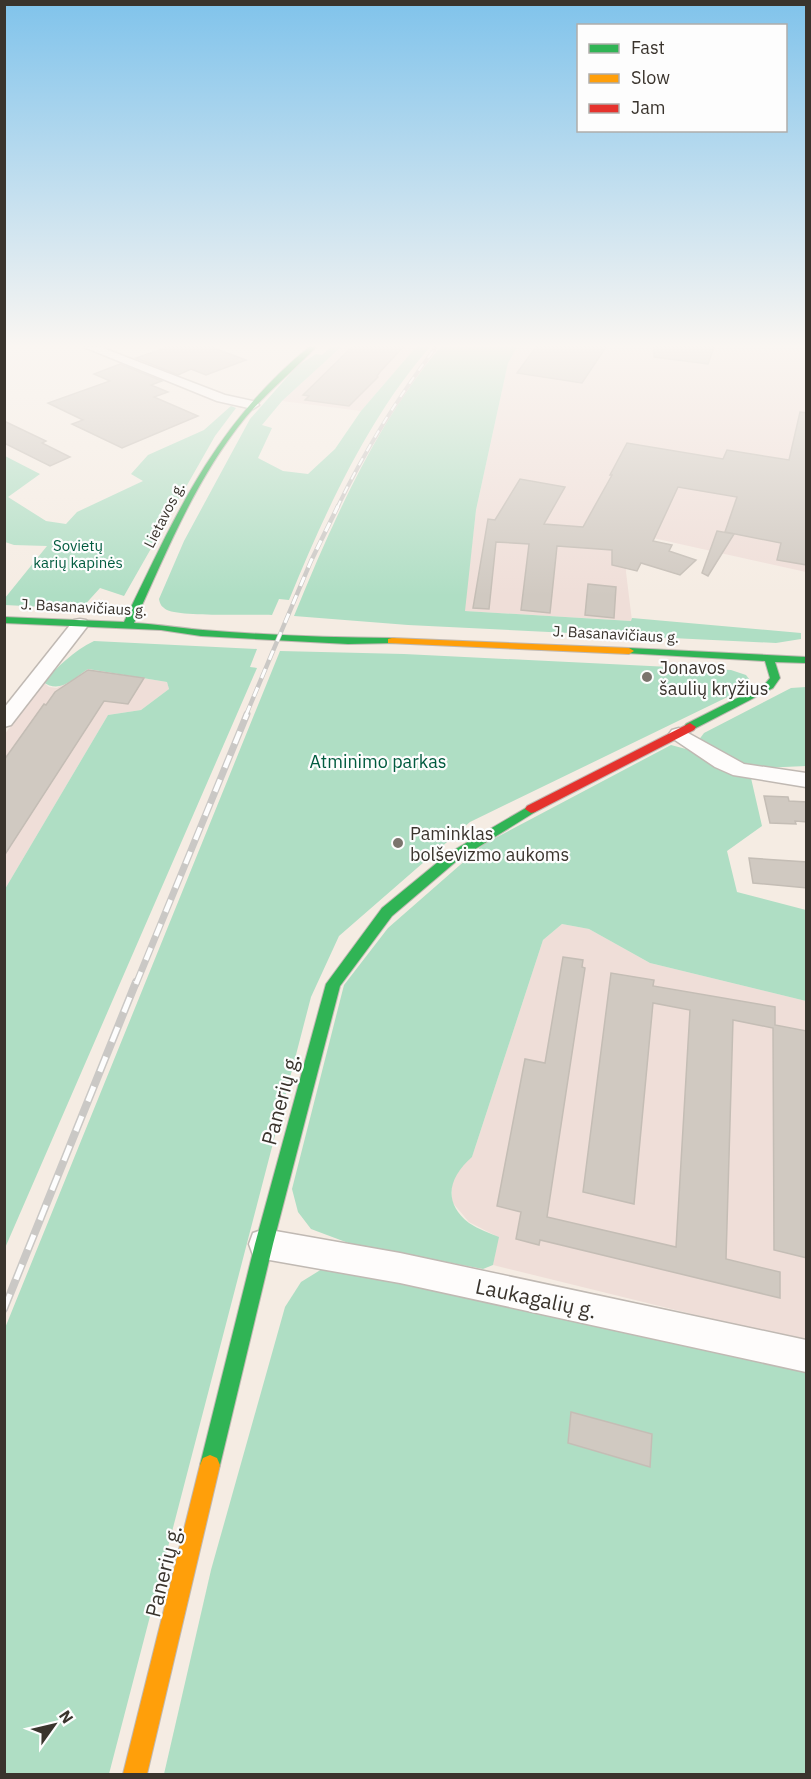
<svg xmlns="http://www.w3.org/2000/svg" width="811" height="1779" font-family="'IBM Plex Sans',sans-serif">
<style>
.industrial{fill:#efded8}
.green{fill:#afdec4}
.building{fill:#d0c9c1;stroke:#c4bdb5;stroke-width:1.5}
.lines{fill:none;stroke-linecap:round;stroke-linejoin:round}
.street-casing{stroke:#c0b9b3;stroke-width:3}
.fast-casing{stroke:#c0b9b3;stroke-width:2}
.slow-casing{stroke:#c0b9b3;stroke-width:2}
.jam-casing{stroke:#c0b9b3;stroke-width:2}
.street{fill:#fefcfb;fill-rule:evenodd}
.fast{fill:#30b455;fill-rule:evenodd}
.slow{fill:#ff9f0a;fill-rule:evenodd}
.jam{fill:#e5322d;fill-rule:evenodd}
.rail-far3-casing{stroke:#cac8c5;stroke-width:4}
.rail-far2-casing{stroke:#cac8c5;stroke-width:4.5}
.rail-far1-casing{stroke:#cac8c5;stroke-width:7}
.rail-casing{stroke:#cac8c5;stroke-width:8}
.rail-far3{stroke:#fdfdfd;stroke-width:2;stroke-dasharray:8;stroke-linecap:butt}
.rail-far2{stroke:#fdfdfd;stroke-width:3;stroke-dasharray:10;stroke-linecap:butt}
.rail-far1{stroke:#fdfdfd;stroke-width:4.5;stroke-dasharray:13;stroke-linecap:butt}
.rail{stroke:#fdfdfd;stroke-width:5;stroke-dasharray:16;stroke-linecap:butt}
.poi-dot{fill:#7b746d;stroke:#fdfdfd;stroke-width:2}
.labels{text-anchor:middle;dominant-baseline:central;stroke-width:4.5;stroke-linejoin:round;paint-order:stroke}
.far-street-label{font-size:15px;fill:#3a342d;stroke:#fdfdfd}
.far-park-label{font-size:15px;fill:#005b3f;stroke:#fdfdfd}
.poi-label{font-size:18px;fill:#3a342d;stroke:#fdfdfd;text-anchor:start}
.park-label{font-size:18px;fill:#005b3f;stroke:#fdfdfd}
.near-street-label{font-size:21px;fill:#3a342d;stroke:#fdfdfd}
</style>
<rect width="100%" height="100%" fill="#f5ece3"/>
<g class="industrial">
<polygon points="341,347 416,347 361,411 282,401"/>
<polygon points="517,347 806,347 806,572 617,530 627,555 626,572 632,621 464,611 476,510 508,363"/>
<polygon points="88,669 167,682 169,689 141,710 108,715 5,889 5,734 43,682 49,687 57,688"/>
<polygon points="562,924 589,929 650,963 806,1001 806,1342 493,1265 498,1237 469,1222 452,1202 452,1179 461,1166 472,1157 543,940"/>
</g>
<g class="green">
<path d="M331,347H341L282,401L262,425L272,428L258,458L283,471L308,474L335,449L361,411L416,347H430C369,416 324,514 289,600L279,599L272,615C251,614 182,617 167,610C162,607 160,605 159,599L184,541L250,419L297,366L316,354L322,355Z"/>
<path d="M440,347H517L508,363L476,510L465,611L631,621L632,618L801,633V639L776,643L408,625L294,616C333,521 374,427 440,347Z"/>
<polygon points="231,406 236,408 215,436 124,596 100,588 81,609 5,605 5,598 47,546 14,545 5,542 5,456 40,474 8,497 46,521 66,524 77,512 143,481 131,474 148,455 204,430"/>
<path d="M94,641L257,649L250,667L257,668L5,1248V889L108,715L141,710L169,689L167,682L88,669C73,679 60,694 43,682C58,667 73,651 94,641Z"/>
<polygon points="280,651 404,654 731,670 746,675 749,679 744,689 470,822 339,936 311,997 109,1774 5,1774 5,1328"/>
<path d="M806,687V766L762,768L751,778L762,826L727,851L737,892L806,910V1001L650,963L589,929L562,924L543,940L472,1157C449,1177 442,1202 469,1223C478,1229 489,1233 499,1237L493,1265L483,1269L351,1244L311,1229L298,1212L292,1189L344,985L388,928L484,844L671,745L697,752L698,741L704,733L791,688Z"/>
<path d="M322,1269C485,1294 647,1330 806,1371V1774H164L211,1570L285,1307L301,1282Z"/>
</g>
<g class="building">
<polygon points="168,347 211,347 246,360 206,375 191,369 178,375 136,358"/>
<polygon points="352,347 403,347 380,372 377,376 378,377 349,406 305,400 309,396 303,395"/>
<polygon points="536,347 606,347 582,383 517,373"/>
<polygon points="654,347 714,347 708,364 654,357"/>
<polygon points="120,364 162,381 151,385 168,392 154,397 198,416 122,448 72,424 83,420 48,403 110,381 94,374"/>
<polygon points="800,412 807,413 807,565 777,560 781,543 725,532 737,497 678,487 653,541 672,545 669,551 696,560 680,575 641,563 637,571 612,565 612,550 557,546 550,613 521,610 529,544 496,542 489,609 473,608 488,519 495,520 520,479 565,487 544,524 583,527 612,475 610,475 627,443 723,459 727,450 789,460"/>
<polygon points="4,421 46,441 42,443 70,457 50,466 4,443"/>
<polygon points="717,531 734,534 708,576 702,573"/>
<polygon points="588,584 616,587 614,618 585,615"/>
<polygon points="88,670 144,678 128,704 104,701 4,856 4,760 44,704 46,705 55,692"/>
<polygon points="764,796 788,797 789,801 807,802 807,822 795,821 796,824 770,823"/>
<polygon points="749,858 807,862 807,888 753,883"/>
<polygon points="563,957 583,960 582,967 585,968 547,1217 676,1247 690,1010 653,1003 634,1204 583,1192 611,973 654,980 653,986 775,1007 775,1025 807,1031 807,1258 774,1250 773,1028 733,1020 726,1259 780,1272 780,1298 540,1240 539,1245 516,1239 521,1212 497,1206 525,1059 545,1063"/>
<polygon points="571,1412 652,1434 650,1467 568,1443"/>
</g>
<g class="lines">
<defs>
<g id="street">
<polygon points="84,347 100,347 225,395 257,402 259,405 253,409 217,401"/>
<polygon points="80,619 86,620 89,624 86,628 11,725 4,727 4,708 74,620"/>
<polygon points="679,728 744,764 806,773 806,787 733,775 715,767 672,738 669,734 672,730"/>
<polygon points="264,1229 400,1253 806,1340 806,1372 400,1283 264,1259 253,1255 249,1244 253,1233"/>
</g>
<g id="fast">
<path d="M309,347H316C293,371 267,392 245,418C196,478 166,553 134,623C157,624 179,628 203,630C265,635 329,638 392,638L396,639V643L348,644L201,636L161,630L4,623V617L124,622C175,516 215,424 309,347Z"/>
<polygon points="629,648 806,657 806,663 775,662 780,678 773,688 690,731 684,727 686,724 765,684 770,678 765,661 625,653 624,651"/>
<polygon points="531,805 537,809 535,812 459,859 392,916 340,986 273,1244 220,1465 217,1472 210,1475 203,1472 200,1465 255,1244 326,984 382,908 449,853"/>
</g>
<g id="slow">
<polygon points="392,638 629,648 634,651 629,654 388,643 388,639"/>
<polygon points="210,1455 217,1458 220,1465 147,1774 123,1774 200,1465 203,1458"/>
</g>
<polygon id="jam" points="690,723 696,727 694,730 535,812 531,813 525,809 527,806"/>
</defs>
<use href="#street" class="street-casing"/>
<use href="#fast" class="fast-casing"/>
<use href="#slow" class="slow-casing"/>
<use href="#jam" class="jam-casing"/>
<use href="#street" class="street"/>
<use href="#fast" class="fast"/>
<use href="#slow" class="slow"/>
<use href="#jam" class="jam"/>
<defs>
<path id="rail-far3" d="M337,508C366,448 396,400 436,347"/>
<polyline id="rail-far2" points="246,715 311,561 338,506"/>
<polyline id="rail-far1" points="136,984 247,714"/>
<polyline id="rail" points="4,1309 136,982"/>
</defs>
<use href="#rail-far3" class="rail-far3-casing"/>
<use href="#rail-far2" class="rail-far2-casing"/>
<use href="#rail-far1" class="rail-far1-casing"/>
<use href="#rail" class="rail-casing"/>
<use href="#rail-far3" class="rail-far3"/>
<use href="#rail-far2" class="rail-far2"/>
<use href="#rail-far1" class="rail-far1"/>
<use href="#rail" class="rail"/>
</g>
<linearGradient id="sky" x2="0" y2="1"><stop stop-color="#80c3eb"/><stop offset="0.58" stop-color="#faf6f2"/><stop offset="1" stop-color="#faf6f2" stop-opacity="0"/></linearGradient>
<rect width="811" height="596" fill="url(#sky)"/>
<g class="poi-dot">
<circle cx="647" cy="677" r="6"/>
<circle cx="398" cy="843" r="6"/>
</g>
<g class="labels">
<g class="far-street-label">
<text transform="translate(164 515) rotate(-63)">Lietavos g.</text>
<text transform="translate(84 607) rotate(3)">J. Basanavičiaus g.</text>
<text transform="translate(616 634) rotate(3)">J. Basanavičiaus g.</text>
</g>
<g class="far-park-label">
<text x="78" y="545">Sovietų<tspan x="78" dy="17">karių kapinės</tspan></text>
</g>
<g class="poi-label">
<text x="659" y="667">Jonavos<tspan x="659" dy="21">šaulių kryžius</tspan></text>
<text x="410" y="833">Paminklas<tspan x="410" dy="21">bolševizmo aukoms</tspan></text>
</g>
<g class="park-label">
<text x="378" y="761">Atminimo parkas</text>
</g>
<g class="near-street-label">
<text transform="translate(280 1099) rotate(-75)">Panerių g.</text>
<text transform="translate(536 1298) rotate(12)">Laukagalių g.</text>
<text transform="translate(163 1571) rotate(-76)">Panerių g.</text>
</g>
</g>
<rect width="811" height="1779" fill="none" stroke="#3a342d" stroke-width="12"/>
<rect x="577" y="24" width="210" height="108" fill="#fdfdfd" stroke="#afadaa" stroke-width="1.5"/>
<rect x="589" y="44" width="30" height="9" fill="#30b455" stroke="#afadaa" stroke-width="1.5"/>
<text x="631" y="54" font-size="18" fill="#3a342d">Fast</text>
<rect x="589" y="74" width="30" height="9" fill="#ff9f0a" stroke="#afadaa" stroke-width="1.5"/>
<text x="631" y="84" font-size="18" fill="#3a342d">Slow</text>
<rect x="589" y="104" width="30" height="9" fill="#e5322d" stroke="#afadaa" stroke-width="1.5"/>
<text x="631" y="114" font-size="18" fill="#3a342d">Jam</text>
<g transform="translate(54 1725) rotate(56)" stroke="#fdfdfd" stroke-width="4.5" paint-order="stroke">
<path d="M0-4.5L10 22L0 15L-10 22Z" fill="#3a342d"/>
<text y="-9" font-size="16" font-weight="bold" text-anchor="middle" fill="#3a342d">N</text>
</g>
</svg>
